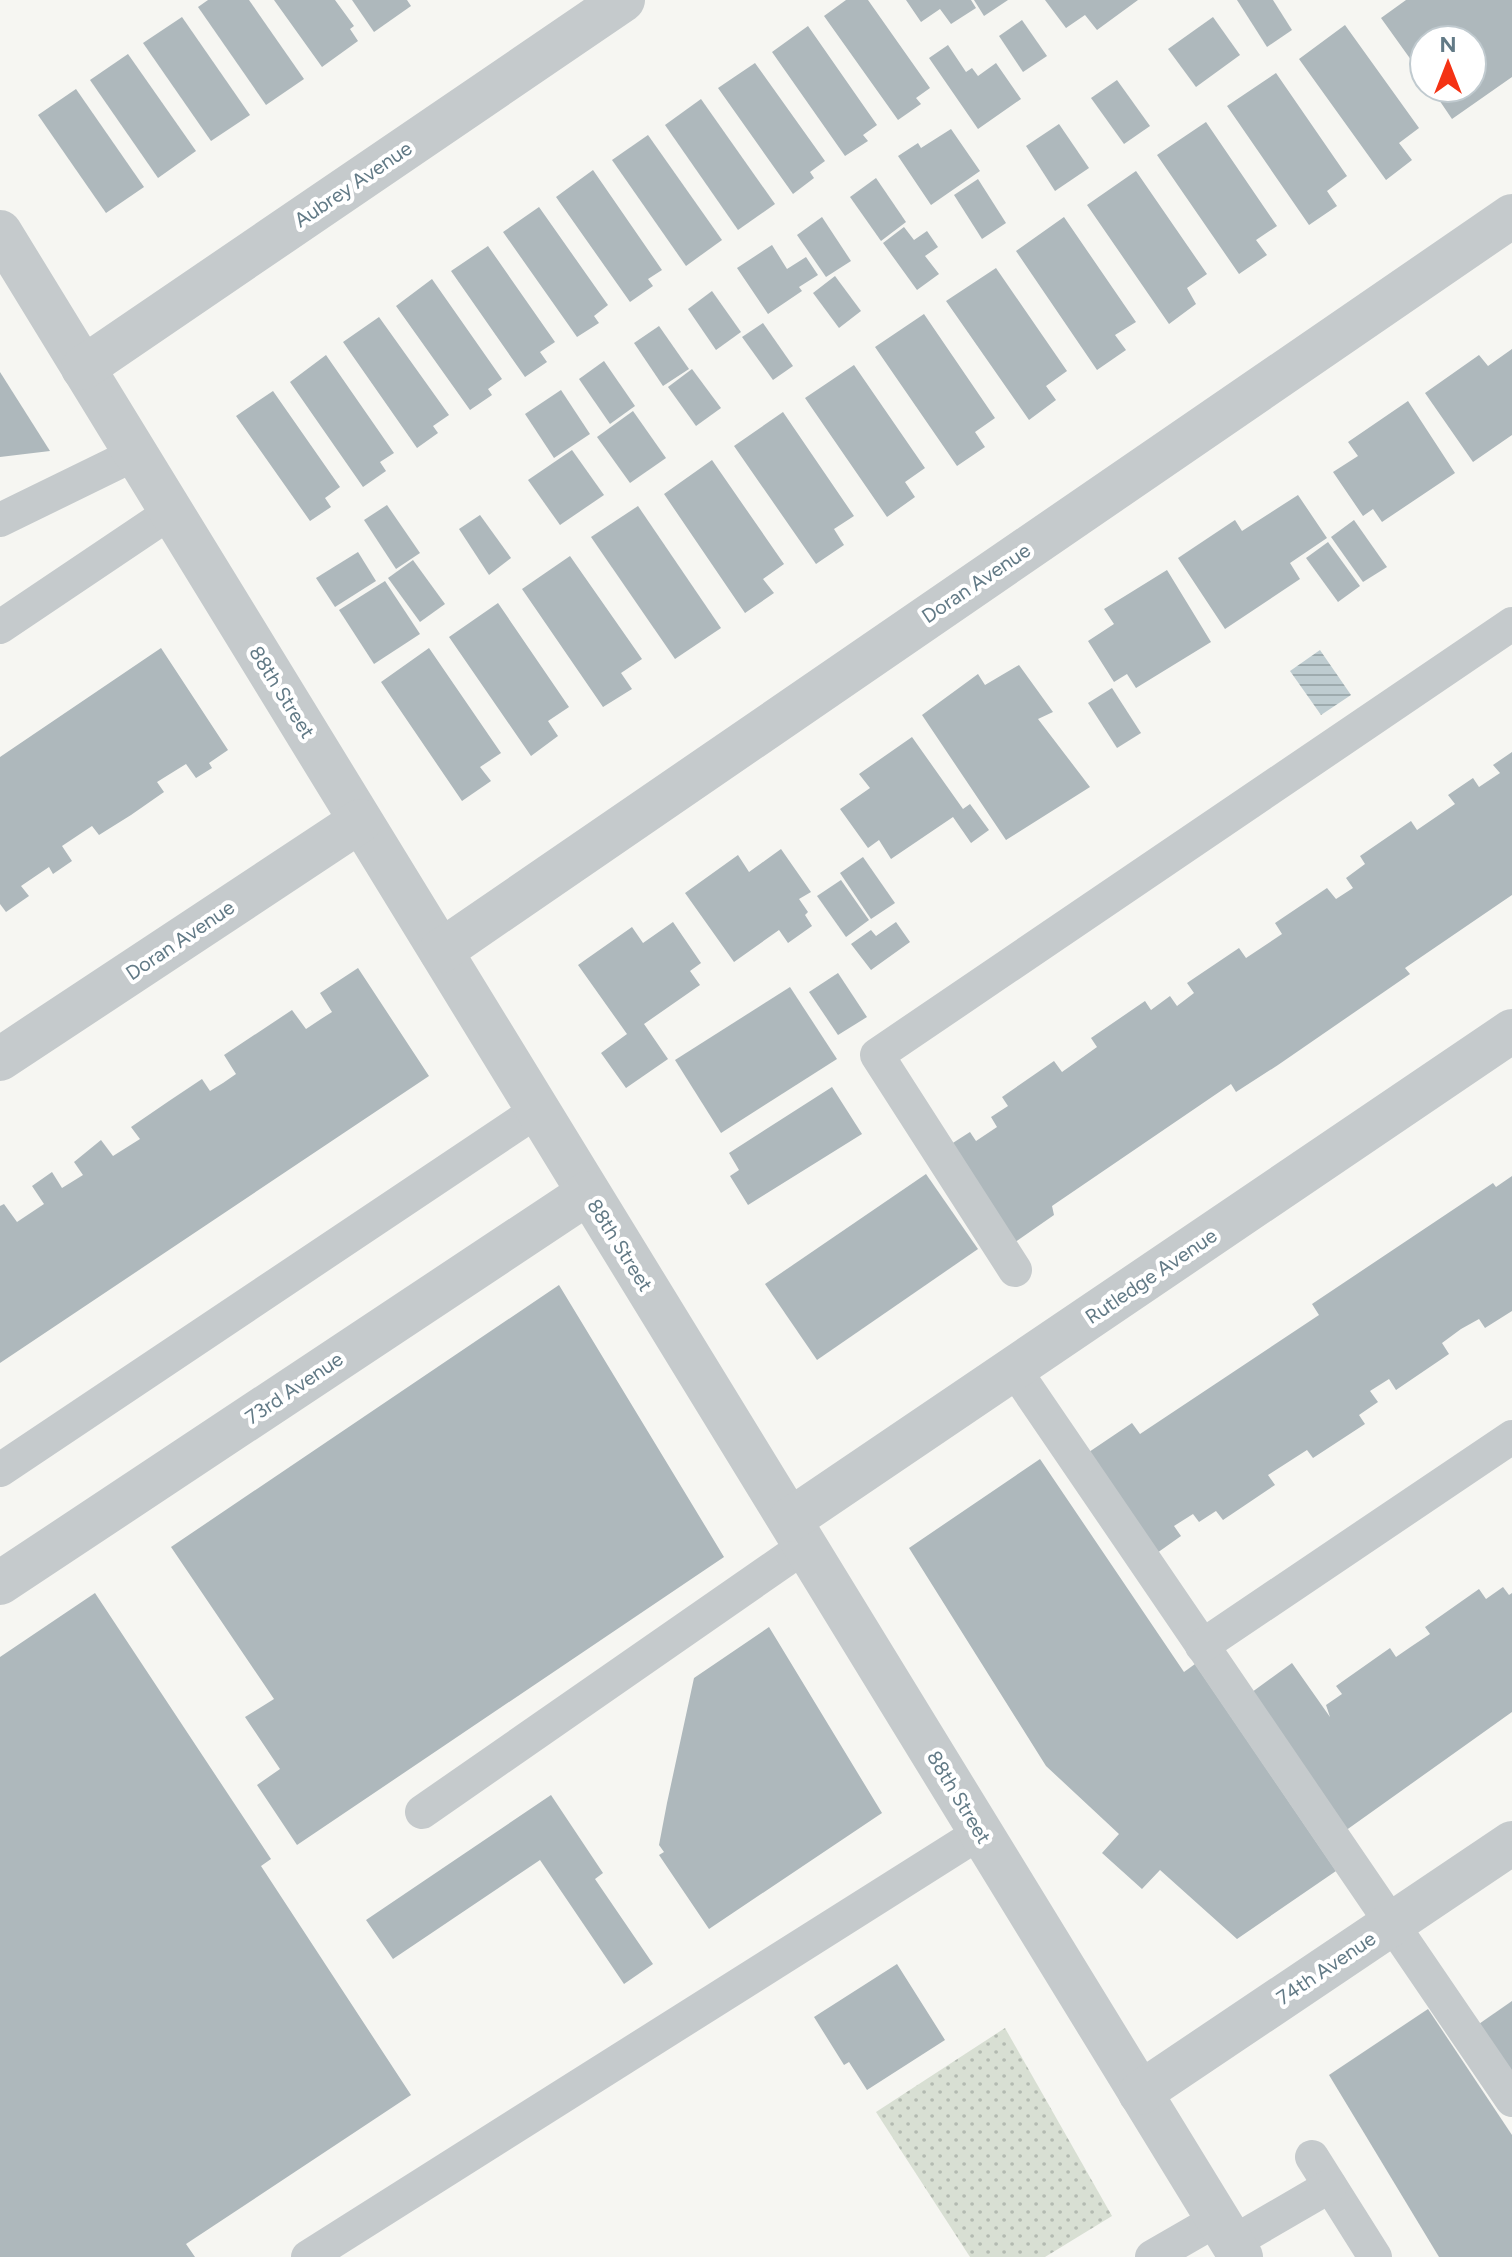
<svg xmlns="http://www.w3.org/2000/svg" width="1512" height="2257" font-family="Figtree,sans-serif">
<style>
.grass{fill:url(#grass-dots)}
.water{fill:url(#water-rules)}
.building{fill:#aeb8bc}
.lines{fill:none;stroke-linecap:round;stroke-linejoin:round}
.lane{stroke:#c5cacc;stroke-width:34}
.street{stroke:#c5cacc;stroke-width:44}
.labels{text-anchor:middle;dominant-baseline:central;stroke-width:8;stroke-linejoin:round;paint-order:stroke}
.street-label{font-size:20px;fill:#627a86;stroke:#fff}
</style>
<defs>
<pattern id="grass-dots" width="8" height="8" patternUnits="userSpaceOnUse" patternTransform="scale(2)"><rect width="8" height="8" fill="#d8dfd3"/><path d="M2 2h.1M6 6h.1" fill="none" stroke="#b3bab1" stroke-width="1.8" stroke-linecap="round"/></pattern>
<pattern id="water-rules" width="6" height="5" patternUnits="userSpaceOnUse" patternTransform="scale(2)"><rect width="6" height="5" fill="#beccd0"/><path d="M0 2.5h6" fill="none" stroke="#9eabae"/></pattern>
</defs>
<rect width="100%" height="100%" fill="#f6f6f2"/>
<polygon class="grass" points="1005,2028 1112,2216 1045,2257 970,2257 876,2112"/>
<polygon class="water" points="1320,650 1351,695 1321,715 1290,671"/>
<g class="building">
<polygon points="208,0 249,0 304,79 266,105 198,7"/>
<polygon points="274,0 335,0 354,26 350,29 358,41 322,67"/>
<polygon points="352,0 407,0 411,6 374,32"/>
<polygon points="846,0 868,0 930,88 916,98 921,104 898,120 824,16"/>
<polygon points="906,0 971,0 976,8 951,24 940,9 921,22"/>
<polygon points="974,0 1008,0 984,16"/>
<polygon points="1045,0 1138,0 1097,30 1085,15 1066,28"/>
<polygon points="1237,0 1273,0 1292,30 1267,47"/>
<polygon points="1406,0 1512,0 1512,77 1452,119 1431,88 1472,88 1472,40 1424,40 1424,78 1381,18"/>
<polygon points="182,17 250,115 211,141 143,43"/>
<polygon points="1213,17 1240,55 1196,87 1168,49"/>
<polygon points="1022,20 1047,56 1023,72 999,36"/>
<polygon points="1345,25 1419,128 1399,143 1412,160 1386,180 1299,59"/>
<polygon points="808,26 877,125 863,135 868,141 845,156 772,52"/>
<polygon points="948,45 966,72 972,68 978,76 996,63 1021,99 978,129 929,58"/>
<polygon points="128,54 196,151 158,178 90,80"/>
<polygon points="755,63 825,161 810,172 814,178 793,194 718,88"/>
<polygon points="1276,73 1347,176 1327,191 1337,206 1309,225 1227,106"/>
<polygon points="1117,80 1150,126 1124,144 1091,98"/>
<polygon points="76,89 144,187 106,213 38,115"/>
<polygon points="701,99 775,204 738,230 665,125"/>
<polygon points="1206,122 1277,226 1256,240 1267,255 1239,274 1157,155"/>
<polygon points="1059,124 1089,168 1055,191 1026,146"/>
<polygon points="951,129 980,171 931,205 898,156 918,143 921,148"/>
<polygon points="648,135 722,240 686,266 612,160"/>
<polygon points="593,170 662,270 648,279 653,286 630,302 556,197"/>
<polygon points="1136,171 1207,274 1187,288 1196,304 1169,324 1087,205"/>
<polygon points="876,178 906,222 881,241 850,197"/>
<polygon points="978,179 1006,223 982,239 954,195"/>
<polygon points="539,207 608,305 594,316 599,323 577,337 503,232"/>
<polygon points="822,217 851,261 826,277 797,235"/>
<polygon points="1064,217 1136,322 1115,335 1126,350 1097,370 1016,251"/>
<polygon points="904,227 914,240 927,231 938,247 925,256 939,274 917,290 883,243"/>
<polygon points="772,245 787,269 806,257 818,275 799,287 802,291 768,314 737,268"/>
<polygon points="488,246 555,342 540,352 547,362 525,377 451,271"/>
<polygon points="996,268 1067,371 1046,386 1056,400 1029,420 946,301"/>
<polygon points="835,276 861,311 839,328 813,293"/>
<polygon points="432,279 502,379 488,389 492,395 470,410 396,306"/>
<polygon points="712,291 741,332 716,350 688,309"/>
<polygon points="924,314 995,418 975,432 985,447 957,466 875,347"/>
<polygon points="379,317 449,415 433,426 438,433 417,448 343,342"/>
<polygon points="763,323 793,366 773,380 742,337"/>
<polygon points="659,326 689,369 663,386 634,343"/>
<polygon points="1512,349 1512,435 1473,462 1425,393 1479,355 1488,366"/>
<polygon points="326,355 394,453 380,462 386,471 363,487 290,382"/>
<polygon points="604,361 635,406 610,424 579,379"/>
<polygon points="854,365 925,468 905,482 915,497 887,517 805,398"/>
<polygon points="692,369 721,408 696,426 668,387"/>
<polygon points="0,372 50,451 0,457"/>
<polygon points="561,390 590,434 554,458 525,414"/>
<polygon points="273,391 340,487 325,498 331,507 310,521 236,416"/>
<polygon points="1408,401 1455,473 1382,522 1373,509 1363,516 1333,472 1358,456 1348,442"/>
<polygon points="633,411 666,458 630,483 597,437"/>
<polygon points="783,412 854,516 834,529 844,545 816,564 734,446"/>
<polygon points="572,450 604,495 560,525 528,480"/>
<polygon points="712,460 784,564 763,579 774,593 745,613 664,494"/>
<polygon points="1298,495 1327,538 1290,563 1300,579 1225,629 1178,558 1235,520 1242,531"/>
<polygon points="387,505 420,553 396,569 364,520"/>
<polygon points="638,506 721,628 675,659 591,537"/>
<polygon points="480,515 511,558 489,575 459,529"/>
<polygon points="1354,520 1387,567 1363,582 1331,537"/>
<polygon points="1328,542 1360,586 1338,602 1306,558"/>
<polygon points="358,552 376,581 335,607 316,578"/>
<polygon points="570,556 642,659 621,673 632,689 603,707 522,589"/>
<polygon points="413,560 445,604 420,622 388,578"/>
<polygon points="1167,570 1211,642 1136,688 1127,674 1114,682 1088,641 1114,624 1104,609"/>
<polygon points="385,581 420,634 374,664 339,610"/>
<polygon points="498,603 569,707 548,721 558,736 531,756 449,637"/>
<polygon points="161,648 228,750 209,763 212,768 196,778 186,764 157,782 164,792 131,815 99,835 92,826 62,846 72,861 53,874 49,867 21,886 29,896 6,912 0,904 0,757"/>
<polygon points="429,648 501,753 480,767 491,781 462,801 381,682"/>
<polygon points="1019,665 1053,712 1038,719 1090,787 1006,840 922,715 978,674 985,685"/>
<polygon points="1112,688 1141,733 1117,748 1088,703"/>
<polygon points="912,737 963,809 970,804 989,830 971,843 953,817 891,859 879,840 868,848 840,809 870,788 859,774"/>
<polygon points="1512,752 1512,895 1405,968 1410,974 1278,1065 1236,1092 1231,1084 1052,1206 1054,1215 1011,1245 945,1148 970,1132 976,1141 997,1127 991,1117 1008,1106 1002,1097 1054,1061 1062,1072 1097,1047 1091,1038 1145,1001 1151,1010 1170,996 1177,1006 1194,993 1187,983 1239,948 1246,958 1282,934 1275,923 1327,888 1336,899 1353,888 1346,878 1365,864 1360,856 1411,821 1417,830 1455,804 1448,795 1473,778 1479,787 1500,773 1493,765"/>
<polygon points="781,849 811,892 799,899 808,912 805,915 812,926 788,943 779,930 734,962 685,893 738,855 749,872"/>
<polygon points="863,857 895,903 871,919 840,873"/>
<polygon points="841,880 869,920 846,937 817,896"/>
<polygon points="673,922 701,963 690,971 700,985 644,1024 668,1059 626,1088 601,1053 627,1034 578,965 632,927 643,943"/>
<polygon points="896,922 910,942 871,970 851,944 871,930 876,936"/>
<polygon points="358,968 429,1076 0,1363 0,1206 4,1204 17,1222 44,1204 32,1186 52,1172 62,1188 83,1175 74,1162 101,1140 113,1156 140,1139 131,1127 169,1101 202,1079 210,1091 223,1083 236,1074 224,1055 292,1010 306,1029 321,1019 332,1012 320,993"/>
<polygon points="838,973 867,1017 838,1035 809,992"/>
<polygon points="790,987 837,1059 721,1133 675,1060"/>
<polygon points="832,1087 862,1134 748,1205 730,1176 739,1170 729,1153"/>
<polygon points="926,1174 978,1249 817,1360 765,1284"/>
<polygon points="1512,1176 1512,1311 1485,1328 1479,1319 1461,1329 1442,1343 1449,1354 1396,1390 1389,1379 1370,1391 1378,1402 1359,1415 1365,1424 1313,1458 1307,1450 1268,1475 1275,1485 1223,1520 1216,1511 1199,1522 1193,1514 1174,1526 1181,1536 1157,1553 1089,1452 1132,1423 1140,1434 1319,1315 1312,1304 1493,1183 1496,1187"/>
<polygon points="559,1285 724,1557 297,1845 257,1785 280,1769 245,1717 274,1699 171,1547"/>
<polygon points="1040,1459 1184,1672 1195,1664 1336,1871 1237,1939 1160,1870 1142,1889 1102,1853 1119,1834 1046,1766 909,1548"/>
<polygon points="1503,1587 1509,1595 1512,1593 1512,1712 1345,1831 1248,1695 1292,1663 1330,1717 1326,1705 1342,1694 1336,1686 1390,1648 1396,1657 1412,1646 1430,1634 1425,1627 1479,1589 1486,1599"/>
<polygon points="95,1593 271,1859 261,1866 411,2095 186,2244 195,2257 0,2257 0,1657"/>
<polygon points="769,1627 882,1813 709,1929 659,1855 664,1852 659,1845 667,1803 694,1678"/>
<polygon points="551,1795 603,1873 595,1879 653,1964 624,1984 540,1860 393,1959 366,1920"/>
<polygon points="897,1964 945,2040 867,2090 849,2062 844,2065 814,2017"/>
<polygon points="1512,2001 1512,2079 1476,2026"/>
<polygon points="1428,2009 1512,2135 1512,2257 1439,2257 1329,2075"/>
</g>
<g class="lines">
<g class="lane">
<polyline points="0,520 135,454"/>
<polyline points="0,627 171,512"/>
<polyline points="1015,1270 877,1055 1512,624"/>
<polyline points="1014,1369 1512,2100"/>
<polyline points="0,1470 538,1110"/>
<polyline points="1202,1646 1512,1437"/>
<polyline points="422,1812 805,1546"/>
<polyline points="1312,2157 1375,2257"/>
<polyline points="1232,2243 1330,2186"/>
<polyline points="308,2257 981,1832"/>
<polyline points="1152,2257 1218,2219"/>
</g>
<g class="street">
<polyline points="0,232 1241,2257"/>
<polyline points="83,368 623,0"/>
<polyline points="441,951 1512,216"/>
<polyline points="0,1059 360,821"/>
<polyline points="790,1520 1512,1031"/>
<polyline points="0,1583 588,1193"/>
<polyline points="1140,2093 1512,1843"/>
</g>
</g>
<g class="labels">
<g class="street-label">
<text transform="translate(353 184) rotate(-34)">Aubrey Avenue</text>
<text transform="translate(976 583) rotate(-34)">Doran Avenue</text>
<text transform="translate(282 692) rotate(58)">88th Street</text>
<text transform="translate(180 940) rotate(-34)">Doran Avenue</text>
<text transform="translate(620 1245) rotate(58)">88th Street</text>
<text transform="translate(1151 1276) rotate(-34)">Rutledge Avenue</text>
<text transform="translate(294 1388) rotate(-34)">73rd Avenue</text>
<text transform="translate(959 1797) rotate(59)">88th Street</text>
<text transform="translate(1326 1968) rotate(-34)">74th Avenue</text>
</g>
</g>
<g transform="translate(1448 64)"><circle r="38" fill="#ffffff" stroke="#c0cacf" stroke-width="2"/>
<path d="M0-6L14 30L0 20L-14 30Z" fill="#f43214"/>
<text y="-12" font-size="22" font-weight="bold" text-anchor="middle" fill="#627a86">N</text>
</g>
</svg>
